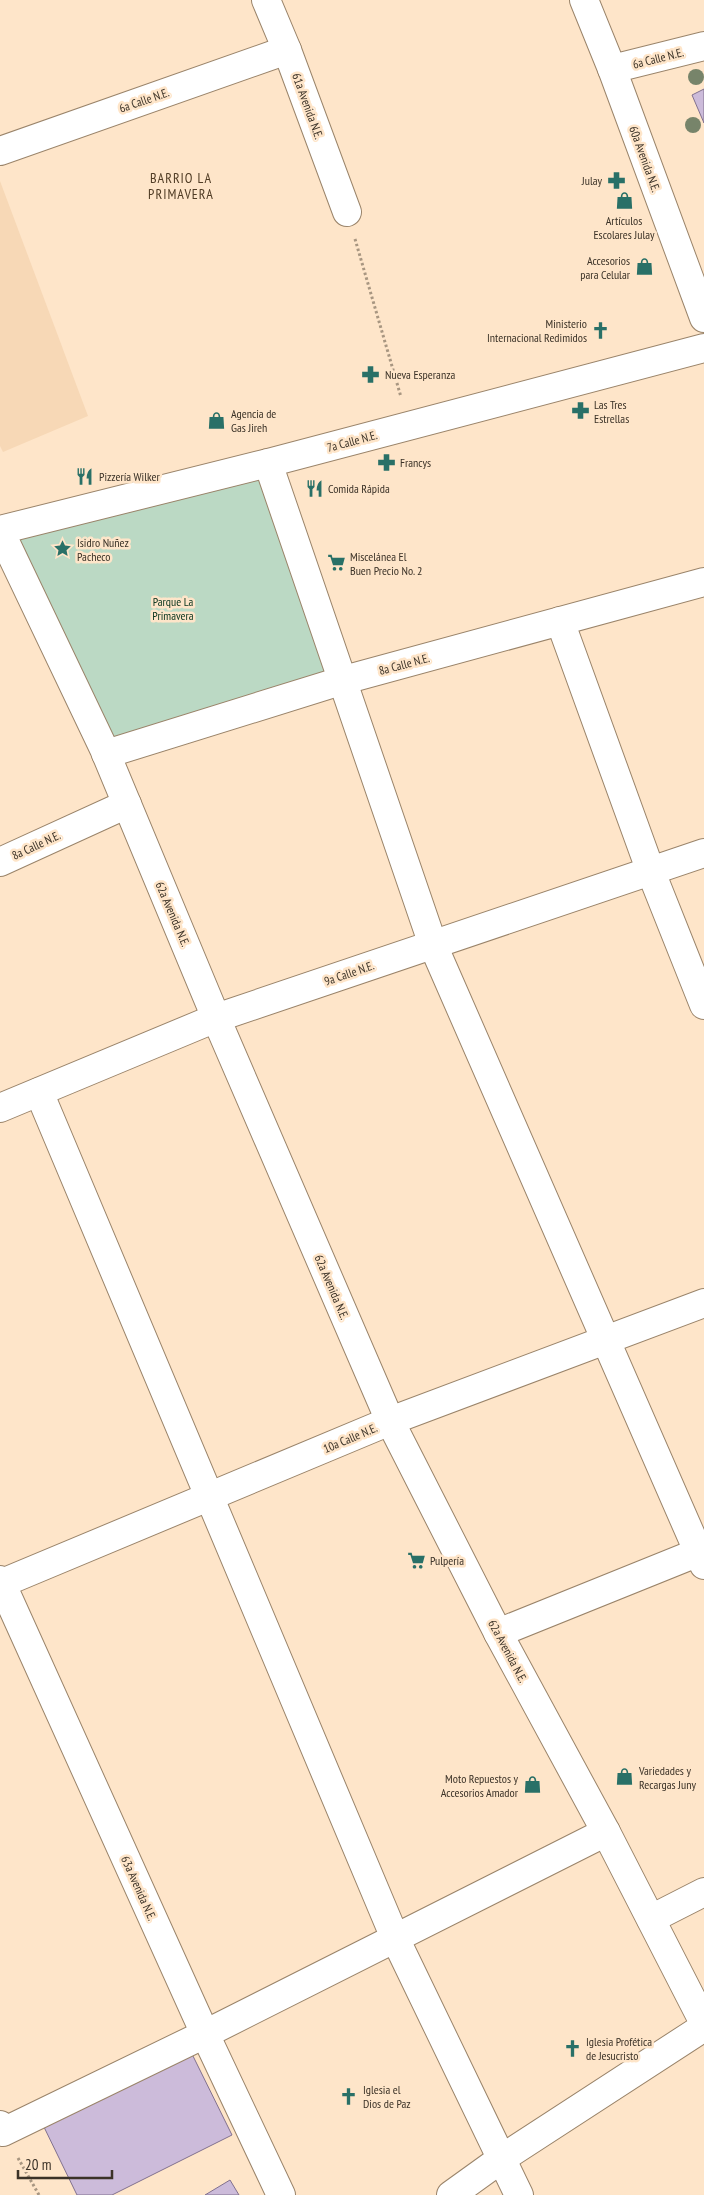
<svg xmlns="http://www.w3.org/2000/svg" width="704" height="2195" font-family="'PT Sans Narrow',sans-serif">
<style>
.built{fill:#f7d8b6}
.green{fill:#bbd9c4}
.building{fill:#ccbbda;stroke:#81718e}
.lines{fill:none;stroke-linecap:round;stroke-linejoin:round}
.street-casing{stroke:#9a846a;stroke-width:30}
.secondary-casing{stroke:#9a846a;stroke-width:30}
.path{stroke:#a89681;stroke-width:3;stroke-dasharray:2.5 2.5;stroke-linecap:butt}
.street{stroke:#fff;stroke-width:28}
.secondary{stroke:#fff;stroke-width:28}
.tree{fill:#77846a}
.labels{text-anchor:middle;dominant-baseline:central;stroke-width:5;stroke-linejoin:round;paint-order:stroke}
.street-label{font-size:12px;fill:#3b3227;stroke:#fee5c9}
.poi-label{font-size:12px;fill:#3b3227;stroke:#fee5c9;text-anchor:start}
.park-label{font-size:12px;fill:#09341d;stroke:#fee5c9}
.neighbourhood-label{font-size:14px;letter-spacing:1px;fill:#503c25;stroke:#fee5c9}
</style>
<rect width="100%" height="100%" fill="#fee5c9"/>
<polygon class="built" points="0,181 88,416 3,452 0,446"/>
<polygon class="green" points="268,463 344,680 104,749 0,530"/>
<g class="building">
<polygon points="704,89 704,123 692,95"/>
<polygon points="191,2052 232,2135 112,2195 77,2195 43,2125"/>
<polygon points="230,2180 239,2195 205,2195"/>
</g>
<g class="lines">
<defs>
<g id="street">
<polyline points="266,0 287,50 347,212"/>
<polyline points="584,0 612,69 704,318"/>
<polyline points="612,69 704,46"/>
<polyline points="0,151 287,50"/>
<polyline points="268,463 433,945 704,1565"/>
<polyline points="0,531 104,749 216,1018 390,1421 498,1633 606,1832 704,2023"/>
<polyline points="560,621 651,872 704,1005"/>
<polyline points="106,754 344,680 704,582"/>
<polyline points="0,862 127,804"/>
<polyline points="39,1092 395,1938 519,2195"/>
<polyline points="0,1108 216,1018 704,853"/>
<polyline points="0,1580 205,2034 281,2195"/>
<polyline points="0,1584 390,1421 704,1303"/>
<polyline points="498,1633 704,1550"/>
<polyline points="651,1919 704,1892"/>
<polyline points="0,2125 3,2132 205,2034 606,1832"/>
<polyline points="451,2195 501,2159 704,2027"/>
</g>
<polyline id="secondary" points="0,530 268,463 704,348"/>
</defs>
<use href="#street" class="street-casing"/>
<use href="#secondary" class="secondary-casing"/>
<g class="path">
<polyline points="355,239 401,397"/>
<polyline points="18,2158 39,2195"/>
</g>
<use href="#street" class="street"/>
<use href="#secondary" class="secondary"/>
</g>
<g class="tree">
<circle cx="696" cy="77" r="8"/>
<circle cx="693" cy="125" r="8"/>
</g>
<defs>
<symbol id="pharmacy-bare" viewBox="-9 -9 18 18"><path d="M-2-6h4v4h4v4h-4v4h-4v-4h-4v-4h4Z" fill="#297067" stroke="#fee5c9" stroke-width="2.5" paint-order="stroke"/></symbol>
<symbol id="shop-bare" viewBox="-9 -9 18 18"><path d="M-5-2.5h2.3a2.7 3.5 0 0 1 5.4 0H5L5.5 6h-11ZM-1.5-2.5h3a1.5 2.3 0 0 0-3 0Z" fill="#297067" stroke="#fee5c9" stroke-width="2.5" paint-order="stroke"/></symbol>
<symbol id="church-bare" viewBox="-9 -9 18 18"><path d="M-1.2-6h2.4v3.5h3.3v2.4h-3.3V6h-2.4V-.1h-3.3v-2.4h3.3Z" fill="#297067" stroke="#fee5c9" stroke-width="2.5" paint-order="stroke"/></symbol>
<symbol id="restaurant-bare" viewBox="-9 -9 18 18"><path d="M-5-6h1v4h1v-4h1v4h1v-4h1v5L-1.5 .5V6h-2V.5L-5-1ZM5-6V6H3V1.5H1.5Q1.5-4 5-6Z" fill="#297067" stroke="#fee5c9" stroke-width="2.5" paint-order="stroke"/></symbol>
<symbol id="sight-bare" viewBox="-9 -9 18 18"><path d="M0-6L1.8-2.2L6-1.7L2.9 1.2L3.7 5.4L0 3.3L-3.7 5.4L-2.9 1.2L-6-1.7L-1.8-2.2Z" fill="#297067" stroke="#fee5c9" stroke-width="2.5" paint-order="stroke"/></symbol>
<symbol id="supermarket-bare" viewBox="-9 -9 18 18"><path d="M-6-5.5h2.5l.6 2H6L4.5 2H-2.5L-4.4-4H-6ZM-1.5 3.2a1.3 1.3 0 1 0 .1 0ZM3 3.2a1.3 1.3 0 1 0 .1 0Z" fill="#297067" stroke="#fee5c9" stroke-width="2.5" paint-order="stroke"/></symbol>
</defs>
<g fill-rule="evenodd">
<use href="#pharmacy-bare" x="604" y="168" width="25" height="25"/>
<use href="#shop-bare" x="612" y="188" width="25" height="25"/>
<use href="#shop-bare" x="632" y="254" width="25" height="25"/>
<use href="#church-bare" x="588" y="318" width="25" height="25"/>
<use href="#pharmacy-bare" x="358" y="362" width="25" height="25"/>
<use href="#pharmacy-bare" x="568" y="398" width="25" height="25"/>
<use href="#shop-bare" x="204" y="408" width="25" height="25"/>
<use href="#pharmacy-bare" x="374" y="450" width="25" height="25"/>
<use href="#restaurant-bare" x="72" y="464" width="25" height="25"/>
<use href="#restaurant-bare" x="302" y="476" width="25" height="25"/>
<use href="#sight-bare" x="50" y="536" width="25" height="25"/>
<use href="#supermarket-bare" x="324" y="550" width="25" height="25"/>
<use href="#supermarket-bare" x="404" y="1548" width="25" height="25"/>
<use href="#shop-bare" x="612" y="1764" width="25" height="25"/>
<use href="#shop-bare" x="520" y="1772" width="25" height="25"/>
<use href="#church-bare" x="560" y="2036" width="25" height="25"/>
<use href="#church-bare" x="336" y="2084" width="25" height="25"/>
</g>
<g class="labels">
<g class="street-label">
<text transform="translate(658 58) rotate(-14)">6a Calle N.E.</text>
<text transform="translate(144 100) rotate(-19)">6a Calle N.E.</text>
<text transform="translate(308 106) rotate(70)">61a Avenida N.E.</text>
<text transform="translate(645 159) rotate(70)">60a Avenida N.E.</text>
<text transform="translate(352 441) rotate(-15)">7a Calle N.E.</text>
<text transform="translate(404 664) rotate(-15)">8a Calle N.E.</text>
<text transform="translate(36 845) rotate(-25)">8a Calle N.E.</text>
<text transform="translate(173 914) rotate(67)">62a Avenida N.E.</text>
<text transform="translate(349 973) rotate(-19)">9a Calle N.E.</text>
<text transform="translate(332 1287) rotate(67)">62a Avenida N.E.</text>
<text transform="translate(350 1438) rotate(-23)">10a Calle N.E.</text>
<text transform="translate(508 1651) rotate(62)">62a Avenida N.E.</text>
<text transform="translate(139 1888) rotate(66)">63a Avenida N.E.</text>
</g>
<g class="poi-label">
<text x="602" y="180" text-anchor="end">Julay</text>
<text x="624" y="220" text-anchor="middle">Artículos<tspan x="624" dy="14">Escolares Julay</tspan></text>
<text x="630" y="260" text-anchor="end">Accesorios<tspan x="630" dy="14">para Celular</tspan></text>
<text x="587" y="323" text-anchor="end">Ministerio<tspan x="587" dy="14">Internacional Redimidos</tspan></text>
<text x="385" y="374">Nueva Esperanza</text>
<text x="594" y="404">Las Tres<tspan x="594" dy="14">Estrellas</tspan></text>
<text x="231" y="413">Agencia de<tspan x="231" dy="14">Gas Jireh</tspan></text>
<text x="400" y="462">Francys</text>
<text x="99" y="476">Pizzería Wilker</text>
<text x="328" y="488">Comida Rápida</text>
<text x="77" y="542">Isidro Nuñez<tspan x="77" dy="14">Pacheco</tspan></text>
<text x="350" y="556">Miscelánea El<tspan x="350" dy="14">Buen Precio No. 2</tspan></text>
<text x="430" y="1560">Pulpería</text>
<text x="639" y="1770">Variedades y<tspan x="639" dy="14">Recargas Juny</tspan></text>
<text x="518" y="1778" text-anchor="end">Moto Repuestos y<tspan x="518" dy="14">Accesorios Amador</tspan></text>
<text x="586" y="2041">Iglesia Profética<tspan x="586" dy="14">de Jesucristo</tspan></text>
<text x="363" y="2089">Iglesia el<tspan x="363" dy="14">Dios de Paz</tspan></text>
</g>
<g class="park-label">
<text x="173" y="601">Parque La<tspan x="173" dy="14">Primavera</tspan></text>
</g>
<g class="neighbourhood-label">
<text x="181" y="178">BARRIO LA<tspan x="181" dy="16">PRIMAVERA</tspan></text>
</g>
</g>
<path d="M18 2170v8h94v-8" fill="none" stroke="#3b3227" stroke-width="2.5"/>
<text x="25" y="2170" font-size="15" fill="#3b3227" stroke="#fee5c9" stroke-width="4" paint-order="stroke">20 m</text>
</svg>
